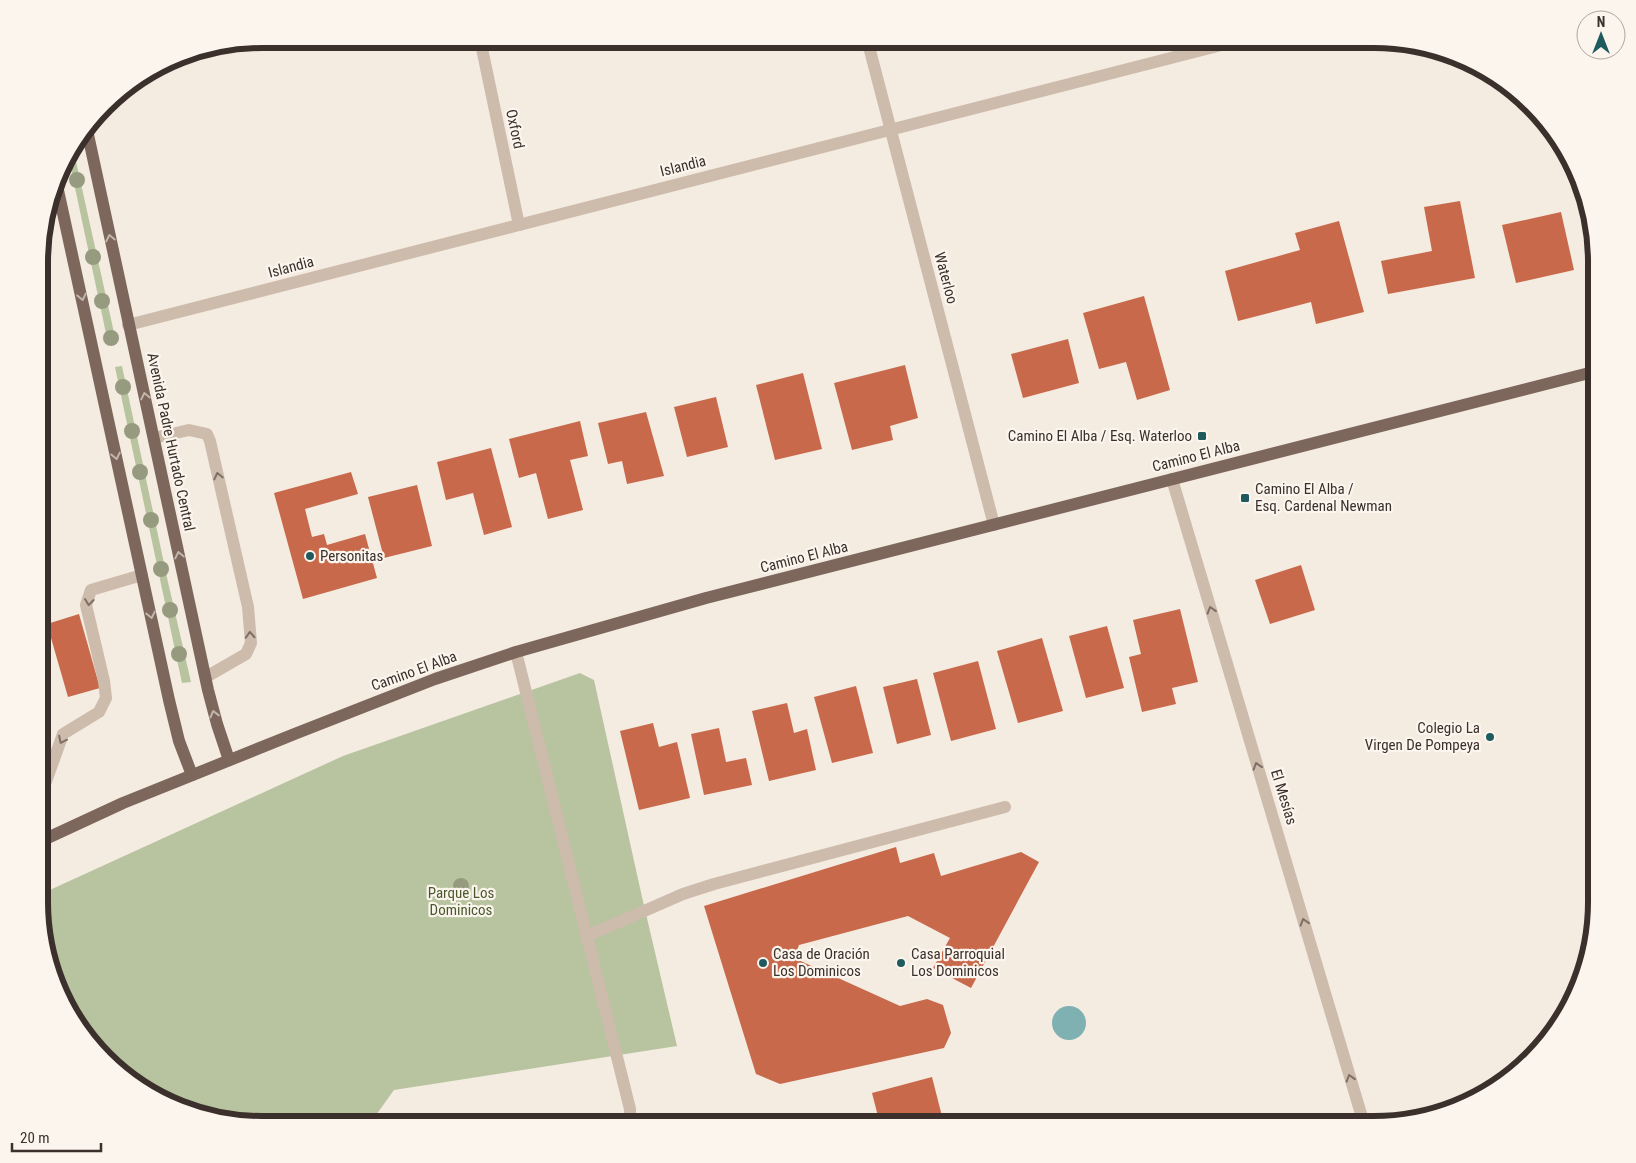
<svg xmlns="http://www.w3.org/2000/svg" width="1636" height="1163" font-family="'Roboto Condensed',sans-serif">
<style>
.green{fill:#b8c4a0}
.water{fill:#7fb0b2}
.building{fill:#c8694b}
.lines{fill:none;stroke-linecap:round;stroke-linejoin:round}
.minor{stroke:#cdbbac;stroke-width:12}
.major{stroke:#7d675c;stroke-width:12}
.tree{fill:#969b7f}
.oneway{stroke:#c2b5ac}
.oneway2{stroke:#7d6f65}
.poi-dot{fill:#1f5a5e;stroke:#fbf5ee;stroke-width:2}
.labels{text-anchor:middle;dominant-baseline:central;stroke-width:4.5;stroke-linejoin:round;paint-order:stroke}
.street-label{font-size:15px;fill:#3b302b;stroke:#fbf5ee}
.poi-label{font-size:15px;fill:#3b302b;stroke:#fbf5ee;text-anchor:start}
.park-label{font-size:15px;fill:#4a5a2e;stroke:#fbf5ee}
.rim{fill:none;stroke:#3b302b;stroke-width:6}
</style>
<rect width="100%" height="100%" fill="#f4ebe1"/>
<g class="green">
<polygon points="73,148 115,337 107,338 68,155"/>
<polygon points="122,366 168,582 191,682 182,683 115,367"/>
<polygon points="580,673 594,680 642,897 677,1046 394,1090 376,1115 375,1124 247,1124 176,1107 126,1078 68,1013 41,931 41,894 343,756"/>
</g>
<circle class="water" cx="1069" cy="1023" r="17"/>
<g class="building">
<polygon points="1460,201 1475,278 1388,294 1381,261 1432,251 1424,207"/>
<polygon points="1561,212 1574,270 1516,283 1502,225"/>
<polygon points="1339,221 1364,312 1316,324 1311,302 1238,321 1225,271 1300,250 1295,233"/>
<polygon points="1144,296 1170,390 1137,400 1126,362 1099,369 1083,313"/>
<polygon points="1068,339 1079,383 1023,398 1011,354"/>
<polygon points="905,365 918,418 890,426 893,440 852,450 834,383"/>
<polygon points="803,373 822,449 775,460 756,385"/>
<polygon points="716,397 728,447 687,457 674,407"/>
<polygon points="646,412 664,476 627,484 622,461 608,464 598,423"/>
<polygon points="580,421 588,456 570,460 583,510 548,519 536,473 519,478 509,439"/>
<polygon points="491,448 512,527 484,535 473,493 446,500 437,462"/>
<polygon points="351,472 358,494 305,509 312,537 324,534 327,545 365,534 377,578 303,599 274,493"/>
<polygon points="417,485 432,546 384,558 368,497"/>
<polygon points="1301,565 1315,610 1270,624 1255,580"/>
<polygon points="1180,609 1198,682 1172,688 1176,704 1142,712 1129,657 1141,654 1133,620"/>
<polygon points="79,614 100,688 68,697 47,624"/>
<polygon points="1107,626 1124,688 1086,698 1069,636"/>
<polygon points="1042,638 1063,711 1018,723 997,651"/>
<polygon points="978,661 996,729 951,741 933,673"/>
<polygon points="917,679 931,735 897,744 883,687"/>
<polygon points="856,686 873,753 832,763 814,697"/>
<polygon points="787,703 794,733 807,729 816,770 769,781 752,711"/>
<polygon points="653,723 659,747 677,742 690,798 639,810 620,731"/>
<polygon points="719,728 726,762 746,758 752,785 704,795 691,734"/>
<polygon points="896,847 900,863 934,853 941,876 1021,852 1039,862 971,988 933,968 950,938 908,916 799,945 794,958 900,1006 927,999 943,1005 951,1033 944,1048 780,1084 756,1074 704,906"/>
<polygon points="932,1077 944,1124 880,1124 872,1093"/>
</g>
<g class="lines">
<g class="minor">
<polyline points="480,39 519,225"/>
<polyline points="867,39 994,525"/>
<polyline points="128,325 1245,39"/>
<polyline points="154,438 189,430 207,434 210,441 248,607 251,643 246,654 206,677"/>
<polyline points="1172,479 1364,1124"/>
<polyline points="516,652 630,1109 630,1121 627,1124"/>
<polyline points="41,823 44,787 63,734 99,712 106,698 104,681 86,605 91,590 142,575"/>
<polyline points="587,936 683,894 714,884 1005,807"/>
</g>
<g class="major">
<polyline points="87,130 208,690 217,724 229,760"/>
<polyline points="56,181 169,700 179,741 192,775"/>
<polyline points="41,841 123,803 297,733 435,679 516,652 706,598 1597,371"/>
</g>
</g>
<g class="tree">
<circle cx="77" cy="180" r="8"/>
<circle cx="93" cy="257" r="8"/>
<circle cx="102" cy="301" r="8"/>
<circle cx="111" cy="338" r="8"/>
<circle cx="123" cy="387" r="8"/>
<circle cx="132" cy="431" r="8"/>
<circle cx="140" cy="472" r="8"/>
<circle cx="151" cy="520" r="8"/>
<circle cx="161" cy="569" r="8"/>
<circle cx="170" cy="610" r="8"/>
<circle cx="179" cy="654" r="8"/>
<circle cx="461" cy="886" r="8"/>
</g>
<defs><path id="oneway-chevron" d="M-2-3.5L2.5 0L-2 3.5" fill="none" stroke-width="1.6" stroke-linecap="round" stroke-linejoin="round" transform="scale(1.25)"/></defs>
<g class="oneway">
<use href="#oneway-chevron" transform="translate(110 238) rotate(-102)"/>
<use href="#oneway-chevron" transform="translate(82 297) rotate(78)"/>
<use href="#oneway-chevron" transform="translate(145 396) rotate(-102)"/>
<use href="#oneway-chevron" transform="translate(116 456) rotate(78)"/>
<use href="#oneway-chevron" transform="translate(179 555) rotate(-102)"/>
<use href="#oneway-chevron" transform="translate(151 615) rotate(78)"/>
<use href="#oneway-chevron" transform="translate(214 714) rotate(-104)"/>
</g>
<g class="oneway2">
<use href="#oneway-chevron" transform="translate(218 476) rotate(-103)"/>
<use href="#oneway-chevron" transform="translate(89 602) rotate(97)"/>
<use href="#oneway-chevron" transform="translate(1211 610) rotate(-107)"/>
<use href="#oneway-chevron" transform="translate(250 635) rotate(-93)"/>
<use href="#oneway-chevron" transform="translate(62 740) rotate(116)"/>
<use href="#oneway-chevron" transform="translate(1257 766) rotate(-107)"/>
<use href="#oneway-chevron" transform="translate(1304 922) rotate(-107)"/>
<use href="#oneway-chevron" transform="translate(1350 1078) rotate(-107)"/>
</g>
<g class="poi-dot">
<rect x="1197" y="431" width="10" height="10" rx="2.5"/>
<rect x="1240" y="493" width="10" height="10" rx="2.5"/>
<circle cx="310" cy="556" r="5"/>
<circle cx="1490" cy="737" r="5"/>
<circle cx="763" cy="963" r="5"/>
<circle cx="901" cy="963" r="5"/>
</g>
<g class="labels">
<g class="street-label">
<text transform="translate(515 129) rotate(78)">Oxford</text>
<text transform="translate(683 166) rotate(-14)">Islandia</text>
<text transform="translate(291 267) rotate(-15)">Islandia</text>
<text transform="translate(946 278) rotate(75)">Waterloo</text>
<text transform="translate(171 442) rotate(78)">Avenida Padre Hurtado Central</text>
<text transform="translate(1196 456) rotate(-14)">Camino El Alba</text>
<text transform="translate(804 557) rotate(-14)">Camino El Alba</text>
<text transform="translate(414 671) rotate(-20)">Camino El Alba</text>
<text transform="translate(1284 797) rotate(73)">El Mesías</text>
</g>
<g class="poi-label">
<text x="1192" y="436" text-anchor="end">Camino El Alba / Esq. Waterloo</text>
<text x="1255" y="489">Camino El Alba /<tspan x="1255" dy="17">Esq. Cardenal Newman</tspan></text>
<text x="320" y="556">Personitas</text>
<text x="1480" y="728" text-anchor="end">Colegio La<tspan x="1480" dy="17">Virgen De Pompeya</tspan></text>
<text x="773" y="954">Casa de Oración<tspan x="773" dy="17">Los Dominicos</tspan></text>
<text x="911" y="954">Casa Parroquial<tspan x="911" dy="17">Los Dominicos</tspan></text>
</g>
<g class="park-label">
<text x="461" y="893">Parque Los<tspan x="461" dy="17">Dominicos</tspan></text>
</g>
</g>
<path d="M0 0H1636V1163H0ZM262 48H1374A214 214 0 0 1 1588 262V902A214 214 0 0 1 1374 1116H262A214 214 0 0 1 48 902V262A214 214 0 0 1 262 48Z" fill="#fbf5ee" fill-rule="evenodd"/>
<path class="rim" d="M262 48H1374A214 214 0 0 1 1588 262V902A214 214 0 0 1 1374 1116H262A214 214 0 0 1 48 902V262A214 214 0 0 1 262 48Z"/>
<g transform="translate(1601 35)"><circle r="24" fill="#fbf5ee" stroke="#aea6a0"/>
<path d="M0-4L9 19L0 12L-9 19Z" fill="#1f5a5e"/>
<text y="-8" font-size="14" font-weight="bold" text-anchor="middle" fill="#3b302b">N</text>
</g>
<path d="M12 1143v8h89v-8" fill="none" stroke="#3b302b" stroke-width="2.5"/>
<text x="20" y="1143" font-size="15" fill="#3b302b" stroke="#fbf5ee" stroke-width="4" paint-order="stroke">20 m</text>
</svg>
